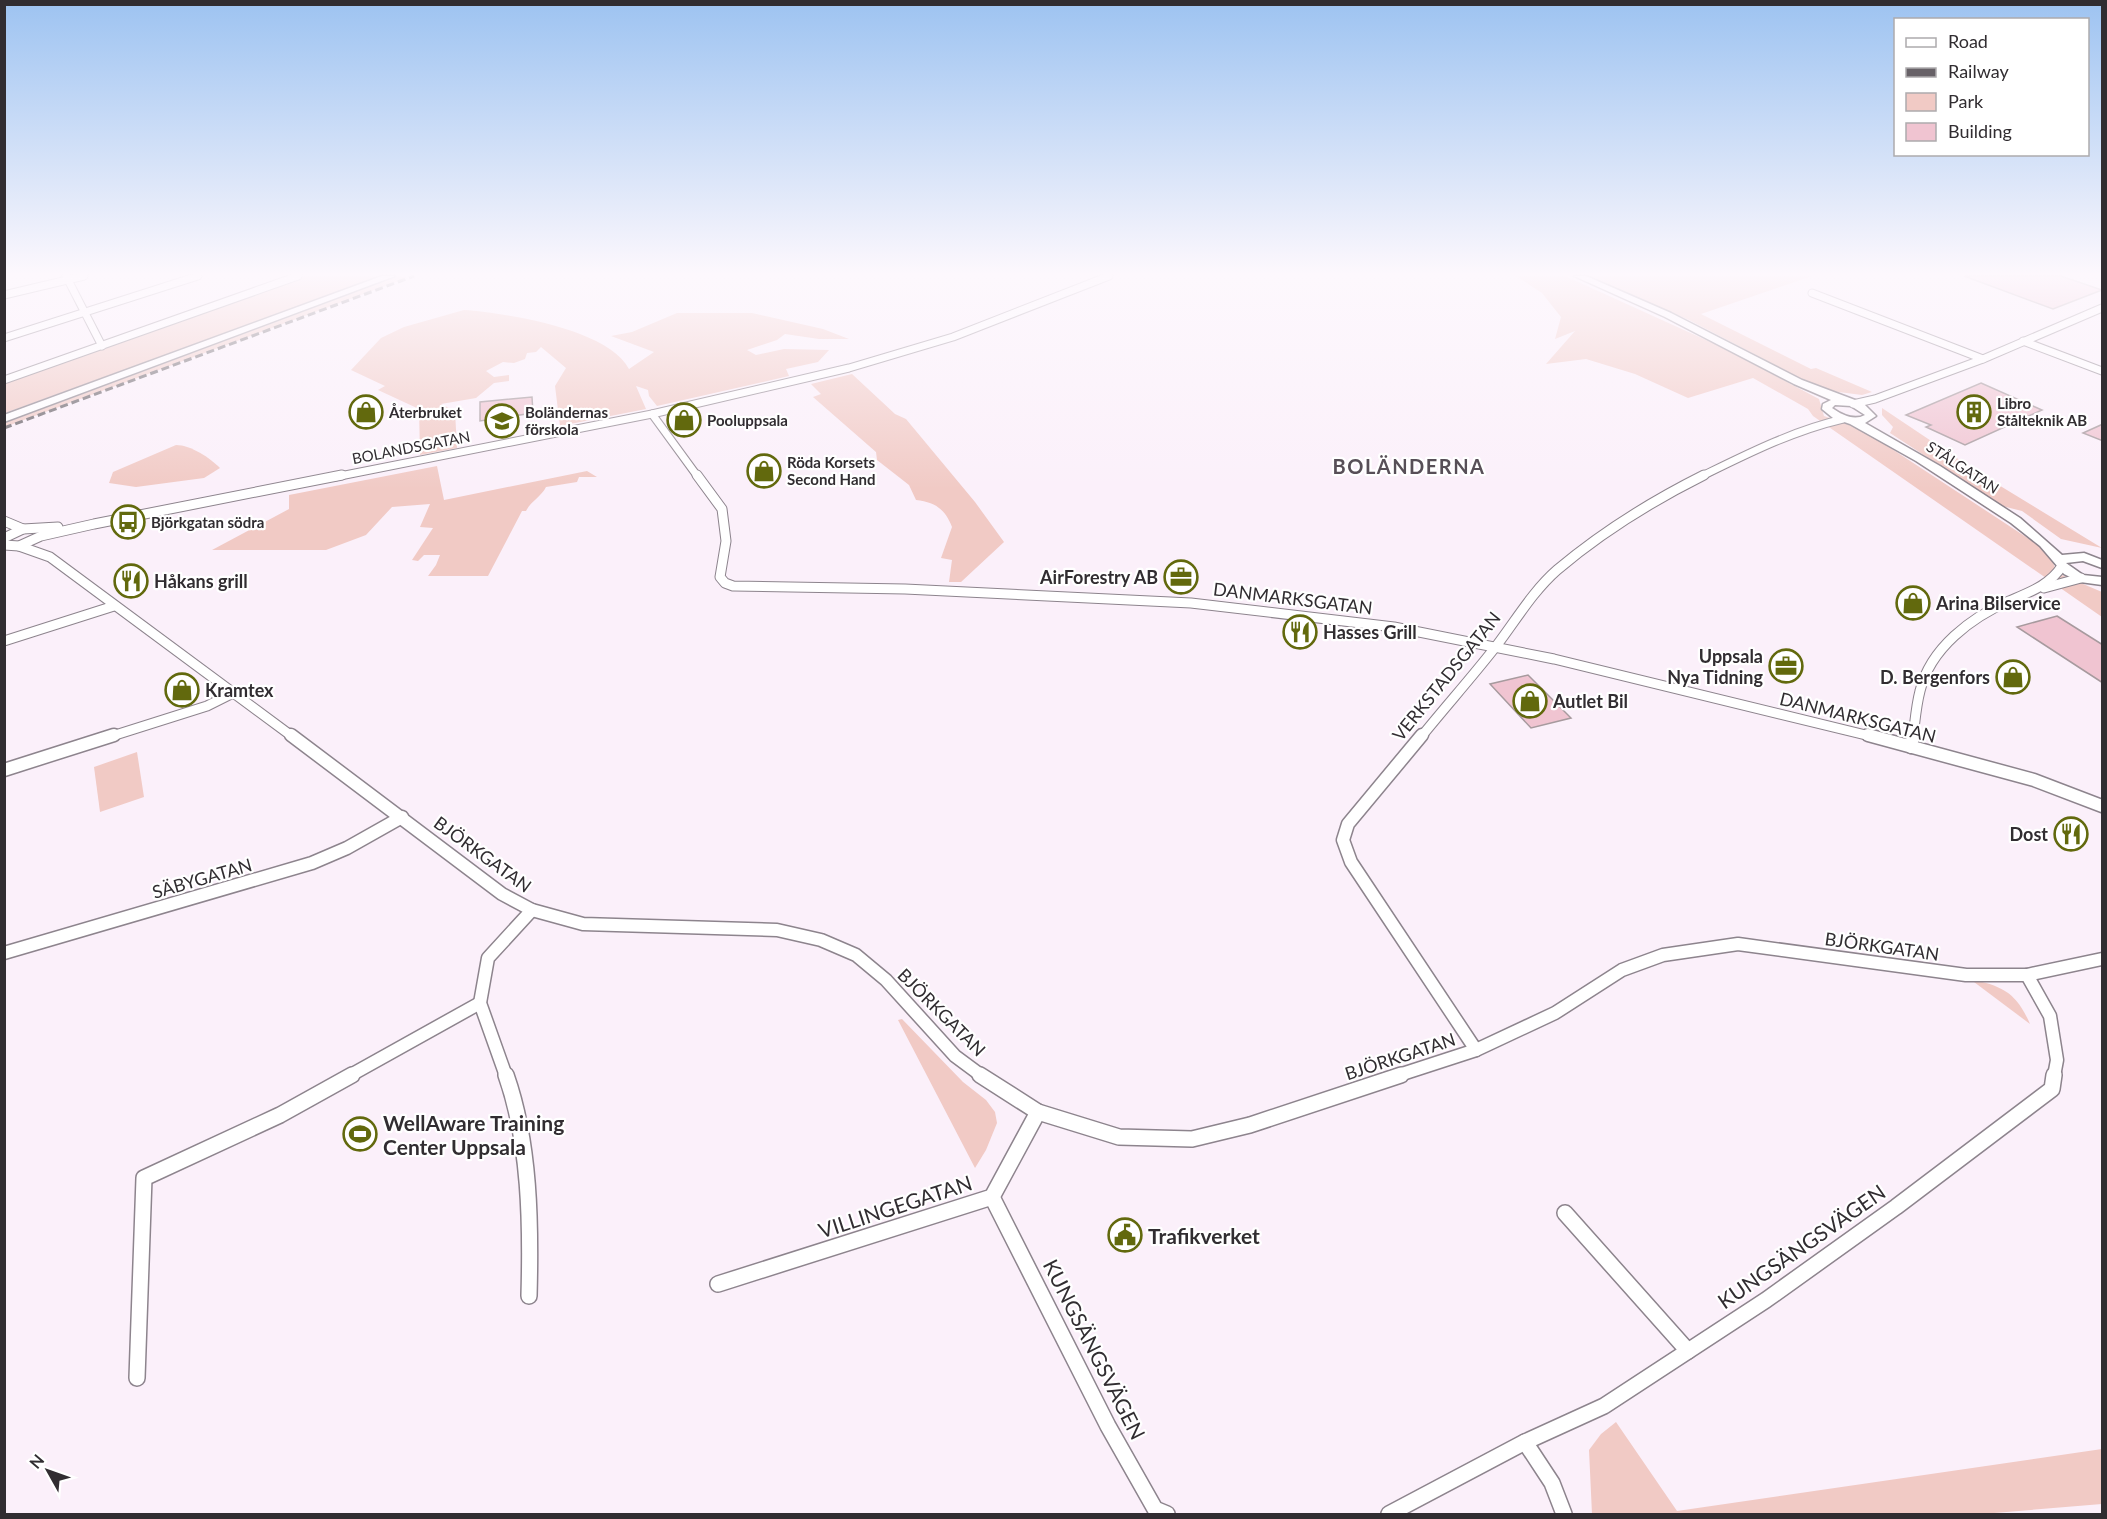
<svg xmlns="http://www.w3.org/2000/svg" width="2107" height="1519" font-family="Lato,sans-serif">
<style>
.green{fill:#f1cac5}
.building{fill:#f0c4d1;stroke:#a79a9e;stroke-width:1.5}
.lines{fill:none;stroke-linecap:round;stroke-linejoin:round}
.street-far3-casing{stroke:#8d848d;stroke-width:9}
.street-far2-casing{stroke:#8d848d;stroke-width:11}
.street-far1-casing{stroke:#8d848d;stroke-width:15}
.street-casing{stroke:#8d848d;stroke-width:18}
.secondary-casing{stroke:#8d848d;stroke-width:3}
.street-far3{stroke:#fff;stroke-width:7}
.street-far2{stroke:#fff;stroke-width:9}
.street-far1{stroke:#fff;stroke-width:12}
.street{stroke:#fff;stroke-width:15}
.secondary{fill:#fff;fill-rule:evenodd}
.rail{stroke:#676167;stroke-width:3;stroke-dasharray:8 4;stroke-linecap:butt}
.labels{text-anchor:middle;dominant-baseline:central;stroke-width:4.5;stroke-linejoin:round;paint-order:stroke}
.far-poi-label{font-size:15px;font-weight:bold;fill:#312d31;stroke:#fff;text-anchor:start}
.far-street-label{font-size:15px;fill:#312d31;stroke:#fff}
.poi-label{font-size:18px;font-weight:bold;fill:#312d31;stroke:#fff;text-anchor:start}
.street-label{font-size:18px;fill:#312d31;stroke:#fff}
.far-district-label{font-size:20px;font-weight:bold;letter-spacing:1.5px;fill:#574f57;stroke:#fff}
.near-poi-label{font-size:21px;font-weight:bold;fill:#312d31;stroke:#fff;text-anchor:start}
.near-street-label{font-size:21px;fill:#312d31;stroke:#fff}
</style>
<rect width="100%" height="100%" fill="#fbf0fa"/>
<g class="green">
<polygon points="298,276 383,276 5,413 4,380"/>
<polygon points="399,276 407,278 5,427 5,423"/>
<polygon points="1516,276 1565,276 1717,345 1819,399 1824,416 1863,430 2049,552 2057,573 2102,592 2102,617 1813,416 1808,409 1753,378 1688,398 1635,374 1586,359 1546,364 1575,331 1555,339 1561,317 1542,293"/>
<polygon points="1588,276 1812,276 1701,314 1811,369 1816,368 1872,392 1862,395 1823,390 1689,320"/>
<path d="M464,310C506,313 609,329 629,369L654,352L611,336L632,332L677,313H752L823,329L849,339H819L785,334L777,340L747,350L756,355L784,349L829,350L818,362L786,369L789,376L657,406L649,396L648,390L636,386L646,409L560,426L555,386L566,368L541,347L536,352L527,353L525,359L514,363L503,362L486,371L494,377L509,375V381L494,383L476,398L441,404L455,411L457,448L420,455L419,409L378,390L385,386L351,370L381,338L404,327Z"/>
<path d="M852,374L895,414L906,419L975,502L1004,542L961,582H949L952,560L941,558L952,527C945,509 935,502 916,500L909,485L877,460L876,452L813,397L821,394L811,384Z"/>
<polygon points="1882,408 1979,473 2102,548 2061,539 2022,511 2002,506 1890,433 1893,427 1882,415"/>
<path d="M176,445C191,445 210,458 220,468L204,478L136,487L109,483L113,472Z"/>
<path d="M437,466L444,500L587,471L597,477H579L577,482L546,487C541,497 531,501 526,511H522L488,576H428L436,565L440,555H424L418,561L412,560L433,528L420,527L430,504L392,507L366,535L326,550H212L289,509V495Z"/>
<polygon points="137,752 144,797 100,812 94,767"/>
<path d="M1970,979C2002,986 2016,992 2030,1024Z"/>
<polygon points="902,1019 963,1082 986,1100 995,1112 997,1123 986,1150 975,1168 898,1020"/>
<polygon points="1616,1422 1677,1511 2102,1449 2102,1504 1982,1514 1592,1514 1589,1450 1601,1434"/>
</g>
<g class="building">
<polygon points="1964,276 2061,276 2102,290 2053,309"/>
<polygon points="1981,383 2042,410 1965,445 1926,427 1931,425 1906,415"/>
<polygon points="532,397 533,413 480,421 480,402"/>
<polygon points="2103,424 2103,441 2083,433"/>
<polygon points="2057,616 2103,645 2103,683 2017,627"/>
<polygon points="1528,675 1571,718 1531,728 1490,684"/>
</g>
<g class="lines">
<defs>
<g id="street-far3">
<polyline points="66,276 102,346"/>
<polyline points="1812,293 1983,359"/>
<polyline points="4,295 84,276"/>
<polyline points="4,338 198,276"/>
<polyline points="2023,341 2102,371"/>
<polyline points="4,380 298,276"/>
<polyline points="1853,404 1875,399 1983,359 2102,308"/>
<polyline points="652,414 698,477"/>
<polyline points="335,477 652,414 849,368 953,337 1109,276"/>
<path d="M1700,477C1747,454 1792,431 1843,419"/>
</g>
<g id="street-far2">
<polyline points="697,475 722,509 726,541 720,577 725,583 733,586 905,589 1191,603 1394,627 1554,659 1874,737"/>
<polyline points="4,521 23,529"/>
<polyline points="4,538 23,529 58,527"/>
<polyline points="4,545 19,546 41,536 94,524 342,475"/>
<polyline points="19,546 50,557 293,737"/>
<polyline points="2044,588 2081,578"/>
<polyline points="4,641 114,606"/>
<polyline points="109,737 207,706 233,693"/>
<path d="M1421,737C1446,706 1473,676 1497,645C1516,620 1533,591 1557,570C1602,532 1652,501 1704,475"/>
<path d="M1913,737C1915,722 1916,706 1920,691C1930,648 1972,617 2009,601C2030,592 2050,585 2062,566"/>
</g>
<g id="street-far1">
<polyline points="291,735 502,894 532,910 583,924 777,930 821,940 856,955 886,980 955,1056 982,1076"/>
<polyline points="1422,735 1348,824 1343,840 1351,862 1476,1050"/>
<polyline points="1868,735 2034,780 2102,806"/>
<polyline points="1911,747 1913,735"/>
<polyline points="4,770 114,735"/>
<polyline points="4,953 312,863 347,848 402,817"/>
<polyline points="2027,975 2050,1016 2057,1060 2054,1076"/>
<polyline points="349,1076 480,1003"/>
<polyline points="506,1076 480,1003 488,958 532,910"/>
<polyline points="1396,1076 1476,1050 1555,1013 1622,970 1663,955 1738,944 1966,975 2027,975 2102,959"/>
</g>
<g id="street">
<path d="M506,1075C530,1143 531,1224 529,1296"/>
<polyline points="980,1075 1038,1112 1119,1137 1192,1139 1250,1125 1401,1075"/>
<polyline points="992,1197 1108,1426 1155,1509 1167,1514"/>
<polyline points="1565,1213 1688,1351"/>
<polyline points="718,1284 992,1197 1038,1112"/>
<polyline points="137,1378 144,1178 280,1115 352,1075"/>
<polyline points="1525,1442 1552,1483 1564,1514"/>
<polyline points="1389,1514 1525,1442 1604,1406 1766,1300 1896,1207 2052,1089 2054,1075"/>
</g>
<g id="secondary">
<polygon points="382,276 395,276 4,422 4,415"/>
<path d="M1574,276H1586L1671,313L1802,380L1863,403L1876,416L1865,423L1940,466L2020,518L2062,555L2084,553L2102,560V568L2083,561L2066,563L2083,575L2102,577V585L2080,582L2064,574L2040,546L2011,523L1916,461L1850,424L1833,418L1822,409L1823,404L1831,400L1794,384L1665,317ZM1835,405L1851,406L1865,415C1854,421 1842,415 1832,408Z"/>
</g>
</defs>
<use href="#street-far3" class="street-far3-casing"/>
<use href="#street-far2" class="street-far2-casing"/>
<use href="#street-far1" class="street-far1-casing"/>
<use href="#street" class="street-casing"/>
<use href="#secondary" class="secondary-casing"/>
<use href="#street-far3" class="street-far3"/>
<use href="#street-far2" class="street-far2"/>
<use href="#street-far1" class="street-far1"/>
<use href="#street" class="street"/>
<use href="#secondary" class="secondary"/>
<polyline class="rail" points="4,428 414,276"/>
</g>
<linearGradient id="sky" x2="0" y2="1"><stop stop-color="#9dc3f1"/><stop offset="0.56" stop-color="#fdf8fd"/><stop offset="1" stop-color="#fdf8fd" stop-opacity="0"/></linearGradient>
<rect width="2107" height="489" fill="url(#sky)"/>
<defs>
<symbol id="shop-ring" viewBox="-11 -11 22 22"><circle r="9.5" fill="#fff" stroke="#62690d" stroke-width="1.5"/><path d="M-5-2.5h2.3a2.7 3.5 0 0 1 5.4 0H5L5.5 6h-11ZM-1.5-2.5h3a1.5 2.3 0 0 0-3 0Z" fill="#62690d"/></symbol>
<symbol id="building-ring" viewBox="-11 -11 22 22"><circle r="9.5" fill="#fff" stroke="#62690d" stroke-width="1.5"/><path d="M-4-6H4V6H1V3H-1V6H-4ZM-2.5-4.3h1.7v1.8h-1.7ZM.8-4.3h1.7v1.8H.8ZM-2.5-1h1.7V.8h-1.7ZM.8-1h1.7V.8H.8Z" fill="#62690d"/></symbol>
<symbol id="school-ring" viewBox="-11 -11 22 22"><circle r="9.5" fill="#fff" stroke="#62690d" stroke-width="1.5"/><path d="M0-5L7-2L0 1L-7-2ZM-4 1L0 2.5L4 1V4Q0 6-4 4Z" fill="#62690d"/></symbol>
<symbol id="bus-ring" viewBox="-11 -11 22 22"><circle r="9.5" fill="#fff" stroke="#62690d" stroke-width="1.5"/><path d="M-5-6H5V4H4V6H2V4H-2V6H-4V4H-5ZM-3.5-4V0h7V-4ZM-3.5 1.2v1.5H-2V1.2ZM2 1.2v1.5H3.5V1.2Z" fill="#62690d"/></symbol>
<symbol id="office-ring" viewBox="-11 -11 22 22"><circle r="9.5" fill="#fff" stroke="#62690d" stroke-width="1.5"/><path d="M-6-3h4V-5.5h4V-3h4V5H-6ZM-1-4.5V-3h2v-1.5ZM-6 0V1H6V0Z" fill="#62690d"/></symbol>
<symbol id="restaurant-ring" viewBox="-11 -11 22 22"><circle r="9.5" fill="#fff" stroke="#62690d" stroke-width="1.5"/><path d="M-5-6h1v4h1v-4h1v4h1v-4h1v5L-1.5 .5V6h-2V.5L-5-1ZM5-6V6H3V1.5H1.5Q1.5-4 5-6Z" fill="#62690d"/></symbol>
<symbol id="stadium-ring" viewBox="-11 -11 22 22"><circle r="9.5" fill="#fff" stroke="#62690d" stroke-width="1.5"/><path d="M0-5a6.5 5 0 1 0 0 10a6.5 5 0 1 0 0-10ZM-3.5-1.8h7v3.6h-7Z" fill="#62690d"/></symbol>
<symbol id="civic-ring" viewBox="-11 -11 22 22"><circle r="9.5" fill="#fff" stroke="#62690d" stroke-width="1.5"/><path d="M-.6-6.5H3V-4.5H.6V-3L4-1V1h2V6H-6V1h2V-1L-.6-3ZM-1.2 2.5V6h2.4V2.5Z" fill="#62690d"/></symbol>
</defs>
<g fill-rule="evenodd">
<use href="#shop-ring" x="347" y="393" width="38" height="38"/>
<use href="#building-ring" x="1955" y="393" width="38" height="38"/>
<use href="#shop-ring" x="665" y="401" width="38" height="38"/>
<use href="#school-ring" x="483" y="402" width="38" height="38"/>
<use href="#shop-ring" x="745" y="452" width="38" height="38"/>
<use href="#bus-ring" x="109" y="503" width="38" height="38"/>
<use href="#office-ring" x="1162" y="558" width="38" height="38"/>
<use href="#restaurant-ring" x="112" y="562" width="38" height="38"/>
<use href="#shop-ring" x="1894" y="584" width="38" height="38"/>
<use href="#restaurant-ring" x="1281" y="613" width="38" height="38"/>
<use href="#office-ring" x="1767" y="647" width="38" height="38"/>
<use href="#shop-ring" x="1994" y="658" width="38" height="38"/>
<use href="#shop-ring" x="163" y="671" width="38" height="38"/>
<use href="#shop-ring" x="1511" y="682" width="38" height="38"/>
<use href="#restaurant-ring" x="2052" y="815" width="38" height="38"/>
<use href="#stadium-ring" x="341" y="1115" width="38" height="38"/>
<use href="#civic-ring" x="1106" y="1216" width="38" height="38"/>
</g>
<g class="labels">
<g class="far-poi-label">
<text x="1997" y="403">Libro<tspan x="1997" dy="17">Stålteknik AB</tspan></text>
<text x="389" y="412">Återbruket</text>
<text x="525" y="412">Boländernas<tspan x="525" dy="17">förskola</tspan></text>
<text x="707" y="420">Pooluppsala</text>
<text x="787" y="462">Röda Korsets<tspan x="787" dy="17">Second Hand</tspan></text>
<text x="151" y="522">Björkgatan södra</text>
</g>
<g class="far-street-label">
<text transform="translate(411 447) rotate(-11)">BOLANDSGATAN</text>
<text transform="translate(1963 467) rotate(33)">STÅLGATAN</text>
</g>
<g class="poi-label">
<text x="1158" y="577" text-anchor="end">AirForestry AB</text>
<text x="154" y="581">Håkans grill</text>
<text x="1936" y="603">Arina Bilservice</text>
<text x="1323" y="632">Hasses Grill</text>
<text x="1763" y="656" text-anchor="end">Uppsala<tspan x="1763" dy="21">Nya Tidning</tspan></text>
<text x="1990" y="677" text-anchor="end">D. Bergenfors</text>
<text x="205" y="690">Kramtex</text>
<text x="1553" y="701">Autlet Bil</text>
<text x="2048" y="834" text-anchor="end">Dost</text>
</g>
<g class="street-label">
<text transform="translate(1293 598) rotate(7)">DANMARKSGATAN</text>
<text transform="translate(1446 676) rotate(-51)">VERKSTADSGATAN</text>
<text transform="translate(1858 717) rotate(14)">DANMARKSGATAN</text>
<text transform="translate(483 854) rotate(36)">BJÖRKGATAN</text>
<text transform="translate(202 878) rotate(-16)">SÄBYGATAN</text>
<text transform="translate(1882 946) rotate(8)">BJÖRKGATAN</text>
<text transform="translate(942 1012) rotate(45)">BJÖRKGATAN</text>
<text transform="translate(1400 1056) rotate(-18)">BJÖRKGATAN</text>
</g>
<g class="far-district-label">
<text x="1409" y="466">BOLÄNDERNA</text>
</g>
<g class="near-poi-label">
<text x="383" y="1122">WellAware Training<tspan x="383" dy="24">Center Uppsala</tspan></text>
<text x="1148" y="1235">Trafikverket</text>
</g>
<g class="near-street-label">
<text transform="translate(895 1206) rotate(-18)">VILLINGEGATAN</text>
<text transform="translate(1801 1246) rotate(-35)">KUNGSÄNGSVÄGEN</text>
<text transform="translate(1095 1349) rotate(63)">KUNGSÄNGSVÄGEN</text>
</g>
</g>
<rect width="2107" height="1519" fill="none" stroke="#312d31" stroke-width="12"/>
<rect x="1894" y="18" width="195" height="138" fill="#ffffff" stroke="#adabad" stroke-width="1.5"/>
<rect x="1906" y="38" width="30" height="9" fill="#ffffff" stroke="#adabad" stroke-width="1.5"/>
<text x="1948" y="48" font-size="18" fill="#312d31">Road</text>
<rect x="1906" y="68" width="30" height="9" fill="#676167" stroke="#adabad" stroke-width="1.5"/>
<text x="1948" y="78" font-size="18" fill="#312d31">Railway</text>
<rect x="1906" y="93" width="30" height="18" fill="#f1cac5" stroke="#adabad" stroke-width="1.5"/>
<text x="1948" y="108" font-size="18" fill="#312d31">Park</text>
<rect x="1906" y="123" width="30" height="18" fill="#f0c4d1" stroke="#adabad" stroke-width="1.5"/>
<text x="1948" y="138" font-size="18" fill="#312d31">Building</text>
<g transform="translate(48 1471) rotate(310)" stroke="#ffffff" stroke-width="4.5" paint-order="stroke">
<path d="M0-4.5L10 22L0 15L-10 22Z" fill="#312d31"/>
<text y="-9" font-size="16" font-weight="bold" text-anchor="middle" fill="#312d31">N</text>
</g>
</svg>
